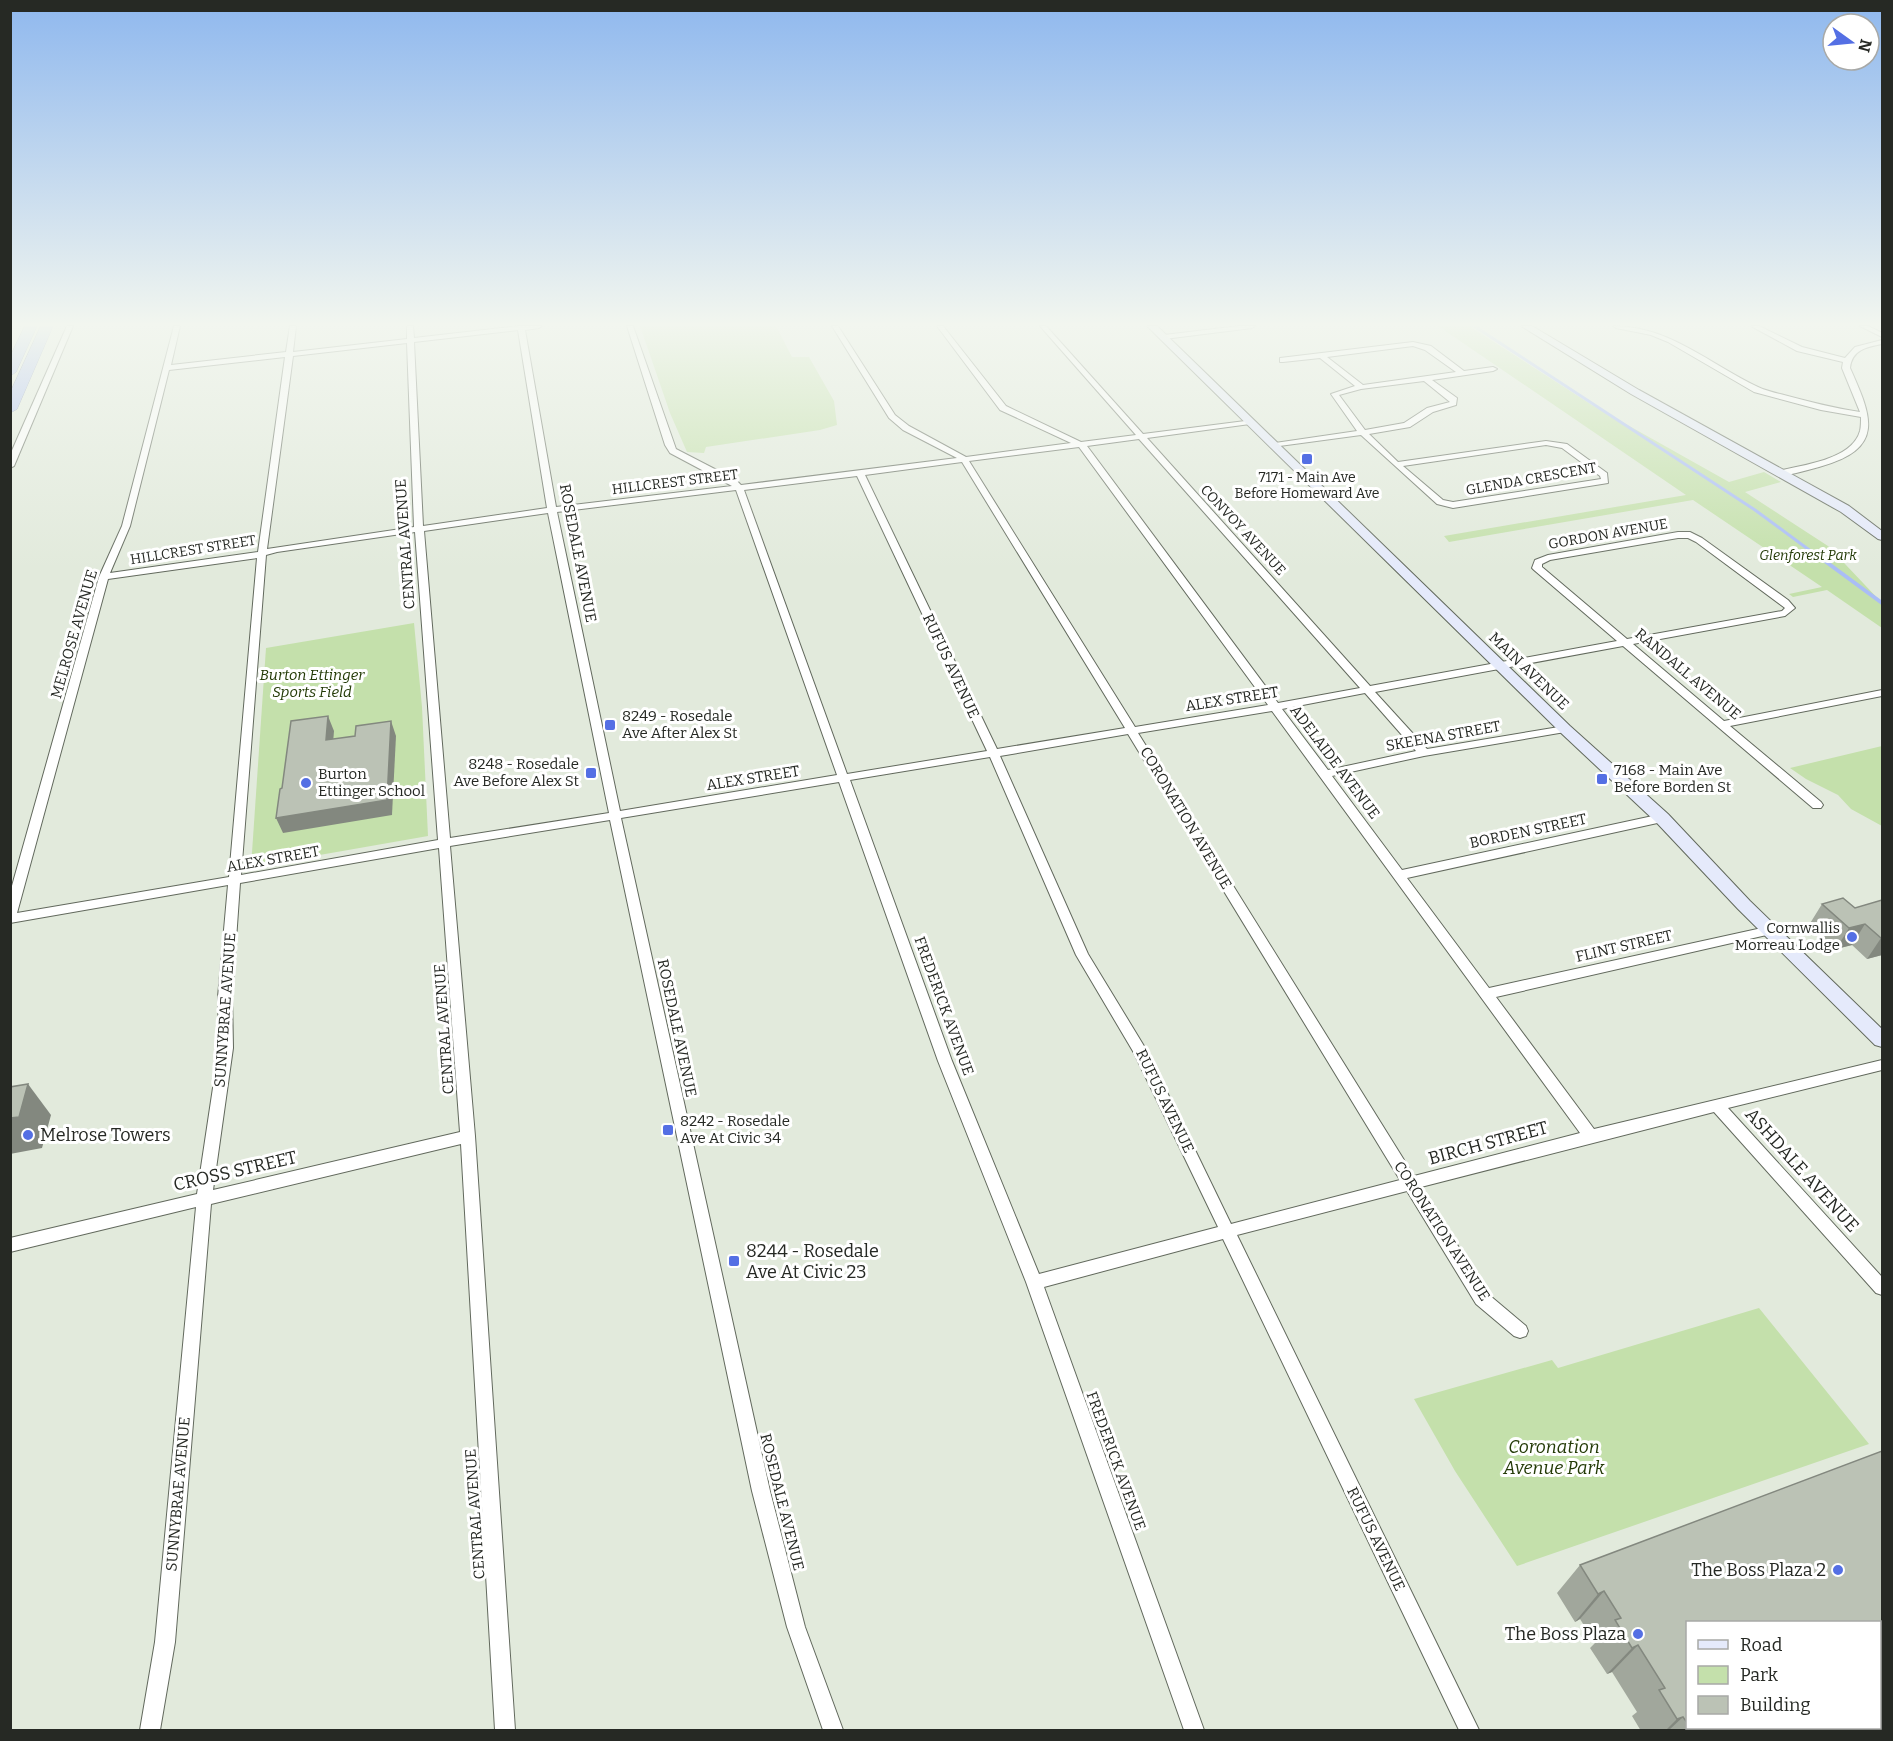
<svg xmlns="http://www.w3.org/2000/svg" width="1893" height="1741" font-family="Bitter,serif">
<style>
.green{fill:#c4e0ab}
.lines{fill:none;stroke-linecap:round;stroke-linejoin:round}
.stream-far1{stroke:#aabdf6;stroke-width:3}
.stream{stroke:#aabdf6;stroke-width:4}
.street-casing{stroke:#62695d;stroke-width:2}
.secondary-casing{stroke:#62695d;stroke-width:2}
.highway-casing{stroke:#7a87aa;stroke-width:1}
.street{fill:#fff;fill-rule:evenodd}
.secondary{fill:#e5eafb;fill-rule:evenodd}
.highway{fill:#a8baf2;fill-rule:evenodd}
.wall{fill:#a1a79c}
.shaded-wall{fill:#83887f}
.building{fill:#bbc2b5;stroke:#83887f;stroke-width:1.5}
.poi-dot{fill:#546fe4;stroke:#fff;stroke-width:2}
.labels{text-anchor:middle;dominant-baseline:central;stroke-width:6;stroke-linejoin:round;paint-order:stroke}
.far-poi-label{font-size:14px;fill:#262924;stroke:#fff}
.far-street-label{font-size:14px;fill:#262924;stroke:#fff}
.far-park-label{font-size:14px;font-style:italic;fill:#233a06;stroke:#fff}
.street-label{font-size:15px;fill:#262924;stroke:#fff}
.park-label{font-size:15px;font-style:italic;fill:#233a06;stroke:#fff}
.poi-label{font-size:15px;fill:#262924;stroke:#fff;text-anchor:start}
.near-poi-label{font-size:18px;fill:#262924;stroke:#fff;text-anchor:start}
.near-street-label{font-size:18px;fill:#262924;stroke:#fff}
.near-park-label{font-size:18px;font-style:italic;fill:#233a06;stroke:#fff}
</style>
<rect width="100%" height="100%" fill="#e2eadc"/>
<g class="green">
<polygon points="640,326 776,326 792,357 809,357 834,401 837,425 820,430 706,447 704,453 687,452 670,413"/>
<polygon points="1438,326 1469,326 1592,405 1729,482 1764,472 1781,482 1745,492 1828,546 1882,603 1882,628 1827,590 1793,597 1789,594 1822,587 1693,500 1449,542 1444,536 1686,495"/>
<polygon points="414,623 422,707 428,836 251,867 266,648"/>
<polygon points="1882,746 1882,826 1851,809 1838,795 1806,779 1790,768"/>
<polygon points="1759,1308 1869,1444 1517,1566 1455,1471 1414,1399 1552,1360 1558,1368"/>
</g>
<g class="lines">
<polyline class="stream-far1" points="1474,326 1755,510 1816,555"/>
<polyline class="stream" points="1814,553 1882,603"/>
<defs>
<g id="street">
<polygon points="67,326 73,326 14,466 10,468 10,455"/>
<path d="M174,326H180L171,365L286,352L290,326H296L293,352L407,339V326H413L414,338L518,326H542L539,328L525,330L556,507L732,486L670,453L665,445L627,326H633L676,449L736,480L741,485L957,458L903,430L889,418L832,326H838L895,415L909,426L966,457L1071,443L1000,410L937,326H943L1006,406L1081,442L1136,435L1040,326H1046L1143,434L1253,420V424H1250L1147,438L1370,686L1617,641L1534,570L1532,568L1535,560L1548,555L1678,532H1690L1702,538L1788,600L1795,608L1785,616L1633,644L1724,721L1882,690V696L1730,726L1821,802L1823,805L1821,808H1813L1623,646L1375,692L1427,749L1565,726L1570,729L1565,732L1424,756L1332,776L1402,870L1662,814L1666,815L1668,818L1666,821L1662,822L1407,878L1489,988L1771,926L1775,927L1777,930L1775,933L1771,934L1496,997L1594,1129L1882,1060V1070L1728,1108L1882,1277V1295L1876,1293L1714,1112L1421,1187L1488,1294L1526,1326L1528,1331L1526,1336L1520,1338L1514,1336L1476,1304L1407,1191L1237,1235L1479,1730H1459L1223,1239L1044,1287L1204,1730H1184L1026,1282L938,1061L839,782L621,818L770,1491L805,1627L843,1730H823L787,1627L752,1491L610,820L450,846L475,1136L515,1730H495L461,1144L211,1204L175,1642L160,1730H140L155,1642L196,1207L10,1252V1238L197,1194L219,1048L218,997L228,885L10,923V893L99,577L122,526ZM518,330L547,508L423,526L414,342ZM407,343L414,527L267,549L293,356ZM285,357L258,552L110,573L130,526L169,370ZM1139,439L1360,688L1278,703L1087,446ZM1079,447L1268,705L1135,727L969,461ZM962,462L1125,728L997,749L865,475ZM857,476L987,751L847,774L744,490ZM736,490L837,775L620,811L557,512ZM548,513L609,813L450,838L424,531ZM415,532L438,840L241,875L266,555L277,552ZM1678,538H1688L1696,542L1785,608L1782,611L1627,639L1542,567V564L1550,560ZM257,558L229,877L17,913L108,579ZM1365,693L1416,751L1328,770L1282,709ZM1272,711L1580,1133L1414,1176L1138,733ZM1128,734L1400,1180L1231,1224L1147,1051L1088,954L1000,756ZM990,757L1076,955L1134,1053L1218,1227L1039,1274L952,1061L850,780ZM439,848L460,1132L213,1190L233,1048L232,997L240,883Z"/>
<polygon points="1239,326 1255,326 1252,328 1164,339 1160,337 1164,335"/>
<path d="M1613,326C1670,326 1709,364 1758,387C1766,391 1776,393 1784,395C1810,402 1834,408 1860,412L1842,368L1843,362L1797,351L1751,326H1759L1802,347L1845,358L1855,347L1882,340V344C1866,347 1852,350 1850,368C1872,417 1886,449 1819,467C1806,470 1791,476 1778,475V471C1802,465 1852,460 1860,431C1861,427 1861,421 1861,417L1821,410L1754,392L1668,342L1651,335L1616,328Z"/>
<polygon points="1860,326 1868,326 1882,333 1882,337"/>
<path d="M1413,342L1431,346L1464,371L1493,367L1497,369L1493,371L1432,380L1457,398L1456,405L1433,412L1410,427L1369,434L1398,462L1546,441L1567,444L1607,473L1608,483L1453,508L1437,504L1361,435L1272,447L1271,445L1275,443L1357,431L1331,394L1355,386L1320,358L1283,362H1280V358ZM1413,346L1425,350L1456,372L1363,385L1327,357ZM1424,381L1450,402L1427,408L1404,423L1365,430L1339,395L1361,389ZM1546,445L1562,448L1600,476L1601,479L1453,502L1443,500L1403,466Z"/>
<polygon points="1880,1703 1882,1704 1882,1725 1880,1724"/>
</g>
<g id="secondary">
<polygon points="1147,326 1157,326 1570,726 1668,814 1750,901 1882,1029 1882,1047 1875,1045 1738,909 1656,822 1560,732"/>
<polygon points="1521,326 1532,326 1639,390 1849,506 1882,531 1882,540 1878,539 1841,512 1631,394"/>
</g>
<g id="highway">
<polygon points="25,326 37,326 16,372 10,376 10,357"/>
<polygon points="41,326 53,326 17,409 10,413 10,393"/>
</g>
</defs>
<use href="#street" class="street-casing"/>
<use href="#secondary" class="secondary-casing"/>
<use href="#highway" class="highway-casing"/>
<use href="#street" class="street"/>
<use href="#secondary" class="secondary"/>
<use href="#highway" class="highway"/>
</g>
<g class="wall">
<polygon points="1882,900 1882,955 1867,959 1852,945 1836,949 1809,925 1822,904 1855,908"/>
<polygon points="1882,1451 1882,1666 1880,1662 1880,1623 1688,1623 1688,1728 1843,1728 1845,1731 1641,1731 1632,1716 1637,1712 1612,1672 1607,1674 1590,1648 1595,1643 1580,1619 1575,1622 1557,1593 1580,1565"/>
</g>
<g class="shaded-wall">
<polygon points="328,716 334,731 332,756 326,740"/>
<polygon points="391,721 396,736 392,815 283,833 276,818"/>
<polygon points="1865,924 1852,945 1836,949 1849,928"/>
<polygon points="1881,938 1882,938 1882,955 1867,959"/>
<polygon points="28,1084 51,1115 42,1148 10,1154 10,1118"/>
<polygon points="1604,1591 1580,1619 1575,1622 1598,1594"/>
<polygon points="1882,1635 1882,1644 1880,1647 1880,1636"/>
<polygon points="1638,1645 1612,1672 1607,1674 1632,1648"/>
<polygon points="1683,1717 1668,1731 1665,1731 1677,1719"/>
</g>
<g class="building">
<polygon points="328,716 326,740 355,736 356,726 391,721 387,800 276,818 280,789 282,788 291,721"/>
<polygon points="1843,898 1855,908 1882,900 1882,938 1881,938 1865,924 1849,928 1822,904"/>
<polygon points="28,1084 19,1117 10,1118 10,1087"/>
<polygon points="1882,1451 1882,1635 1880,1636 1880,1623 1688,1623 1688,1724 1683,1717 1677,1719 1659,1690 1665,1688 1638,1645 1632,1648 1615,1620 1621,1618 1604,1591 1598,1594 1580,1565"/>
<polygon points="1690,1728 1843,1728 1845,1731 1691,1731"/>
</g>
<linearGradient id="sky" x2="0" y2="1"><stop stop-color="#8fb8ee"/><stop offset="0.57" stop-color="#f2f6ef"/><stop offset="1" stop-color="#f2f6ef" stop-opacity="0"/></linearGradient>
<rect width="1893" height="569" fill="url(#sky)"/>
<g class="poi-dot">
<rect x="1301" y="453" width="12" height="12" rx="3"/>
<rect x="604" y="719" width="12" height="12" rx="3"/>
<rect x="585" y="767" width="12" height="12" rx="3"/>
<rect x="1596" y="773" width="12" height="12" rx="3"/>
<circle cx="306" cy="783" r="6"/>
<circle cx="1852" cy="937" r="6"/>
<rect x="662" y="1124" width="12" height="12" rx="3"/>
<circle cx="28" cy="1135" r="6"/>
<rect x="728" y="1255" width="12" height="12" rx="3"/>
<circle cx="1838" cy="1570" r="6"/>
<circle cx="1638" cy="1634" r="6"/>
</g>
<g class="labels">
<g class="far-poi-label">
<text x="1307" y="477">7171 - Main Ave<tspan x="1307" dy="16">Before Homeward Ave</tspan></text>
</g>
<g class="far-street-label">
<text transform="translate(1531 479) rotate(-10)">GLENDA CRESCENT</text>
<text transform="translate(675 482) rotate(-7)">HILLCREST STREET</text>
<text transform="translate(1243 530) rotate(47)">CONVOY AVENUE</text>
<text transform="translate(1608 534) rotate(-10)">GORDON AVENUE</text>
<text transform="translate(193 550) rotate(-9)">HILLCREST STREET</text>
</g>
<g class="far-park-label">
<text x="1808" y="555">Glenforest Park</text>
</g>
<g class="street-label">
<text transform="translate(405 544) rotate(-94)">CENTRAL AVENUE</text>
<text transform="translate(578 553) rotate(79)">ROSEDALE AVENUE</text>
<text transform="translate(74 634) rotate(-74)">MELROSE AVENUE</text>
<text transform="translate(951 666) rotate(65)">RUFUS AVENUE</text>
<text transform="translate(1529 671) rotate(44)">MAIN AVENUE</text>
<text transform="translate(1688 674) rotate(40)">RANDALL AVENUE</text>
<text transform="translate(1232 699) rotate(-9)">ALEX STREET</text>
<text transform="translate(1443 736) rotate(-10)">SKEENA STREET</text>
<text transform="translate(1335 762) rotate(53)">ADELAIDE AVENUE</text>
<text transform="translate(753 778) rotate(-9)">ALEX STREET</text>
<text transform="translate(1186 818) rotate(59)">CORONATION AVENUE</text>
<text transform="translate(1528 831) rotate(-12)">BORDEN STREET</text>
<text transform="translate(273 859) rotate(-10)">ALEX STREET</text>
<text transform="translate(1624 946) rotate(-13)">FLINT STREET</text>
<text transform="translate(944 1006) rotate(70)">FREDERICK AVENUE</text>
<text transform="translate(225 1010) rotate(-86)">SUNNYBRAE AVENUE</text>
<text transform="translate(677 1028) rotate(78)">ROSEDALE AVENUE</text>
<text transform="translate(444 1029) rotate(-94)">CENTRAL AVENUE</text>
<text transform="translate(1165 1101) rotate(64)">RUFUS AVENUE</text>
<text transform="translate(1442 1231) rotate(57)">CORONATION AVENUE</text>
<text transform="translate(1116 1461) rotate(70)">FREDERICK AVENUE</text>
<text transform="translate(178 1494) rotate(-85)">SUNNYBRAE AVENUE</text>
<text transform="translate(782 1502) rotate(76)">ROSEDALE AVENUE</text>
<text transform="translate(475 1514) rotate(-94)">CENTRAL AVENUE</text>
<text transform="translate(1376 1539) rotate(64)">RUFUS AVENUE</text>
</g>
<g class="park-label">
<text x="312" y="675">Burton Ettinger<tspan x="312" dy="17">Sports Field</tspan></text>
</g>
<g class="poi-label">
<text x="622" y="716">8249 - Rosedale<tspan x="622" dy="17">Ave After Alex St</tspan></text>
<text x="579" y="764" text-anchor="end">8248 - Rosedale<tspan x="579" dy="17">Ave Before Alex St</tspan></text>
<text x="1614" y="770">7168 - Main Ave<tspan x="1614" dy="17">Before Borden St</tspan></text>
<text x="318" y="774">Burton<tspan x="318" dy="17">Ettinger School</tspan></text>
<text x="1840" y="928" text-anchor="end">Cornwallis<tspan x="1840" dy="17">Morreau Lodge</tspan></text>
<text x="680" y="1121">8242 - Rosedale<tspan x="680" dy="17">Ave At Civic 34</tspan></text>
</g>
<g class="near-poi-label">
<text x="40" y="1135">Melrose Towers</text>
<text x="746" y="1251">8244 - Rosedale<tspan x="746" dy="21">Ave At Civic 23</tspan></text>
<text x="1826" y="1570" text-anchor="end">The Boss Plaza 2</text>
<text x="1626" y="1634" text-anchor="end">The Boss Plaza</text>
</g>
<g class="near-street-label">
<text transform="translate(1488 1143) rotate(-15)">BIRCH STREET</text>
<text transform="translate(1802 1170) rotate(48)">ASHDALE AVENUE</text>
<text transform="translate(235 1171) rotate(-13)">CROSS STREET</text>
</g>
<g class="near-park-label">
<text x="1554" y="1447">Coronation<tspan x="1554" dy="21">Avenue Park</tspan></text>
</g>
</g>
<rect width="1893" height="1741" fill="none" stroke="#262924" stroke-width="24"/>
<rect x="1686" y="1621" width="195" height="108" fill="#ffffff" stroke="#a8a9a7" stroke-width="1.5"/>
<rect x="1698" y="1640" width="30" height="9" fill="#e5eafb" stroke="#a8a9a7" stroke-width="1.5"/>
<text x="1740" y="1651" font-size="18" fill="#262924">Road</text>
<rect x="1698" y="1666" width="30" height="18" fill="#c4e0ab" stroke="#a8a9a7" stroke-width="1.5"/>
<text x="1740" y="1681" font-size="18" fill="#262924">Park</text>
<rect x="1698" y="1696" width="30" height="18" fill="#bbc2b5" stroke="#a8a9a7" stroke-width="1.5"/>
<text x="1740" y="1711" font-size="18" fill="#262924">Building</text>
<g transform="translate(1851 42) rotate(105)"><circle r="28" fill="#ffffff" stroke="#a8a9a7" stroke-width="1.5"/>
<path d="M0-4.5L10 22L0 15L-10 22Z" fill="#546fe4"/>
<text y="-9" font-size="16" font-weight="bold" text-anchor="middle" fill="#262924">N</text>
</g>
</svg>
